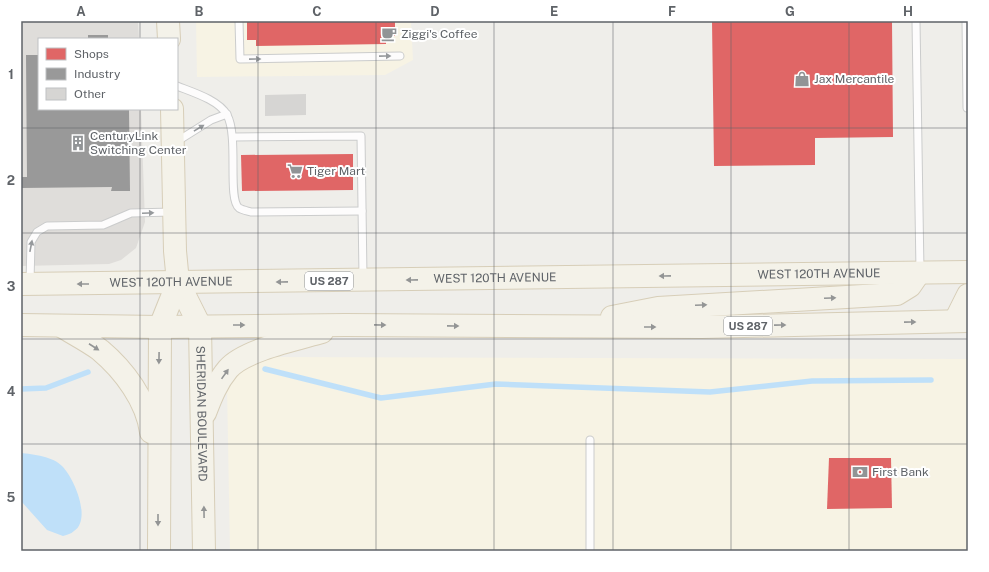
<svg xmlns="http://www.w3.org/2000/svg" width="989" height="572" font-family="'Public Sans',sans-serif">
<style>
.commercial{fill:#f7f3e4}
.industrial{fill:#dfddda}
.water{fill:#bfe0f9}
.shops{fill:#e06666}
.industry{fill:#999}
.lines{fill:none;stroke-linecap:round;stroke-linejoin:round}
.stream{stroke:#bfe0f9;stroke-width:5.5}
.building{fill:#d6d5d3}
.service-casing{stroke:#cbcccc;stroke-width:9}
.primary-casing{stroke:#d7ceb8;stroke-width:24}
.service{stroke:#fdfcfc;stroke-width:7}
.primary{stroke:#f4f2e9;stroke-width:22}
.oneway{fill:#96999c}
.oneway2{fill:#939595}
.grid{fill:none;stroke:#5f6368;stroke-width:1;stroke-opacity:0.55}
.labels{text-anchor:middle;dominant-baseline:central;stroke-width:4;stroke-linejoin:round;paint-order:stroke}
.shield{fill:#fff;stroke:#8f9295;stroke-width:1}
.shield-label{font-size:11px;font-weight:bold;fill:#5f6368}
.poi-label{font-size:12px;fill:#5f6368;stroke:#fff;text-anchor:start}
.street-label{font-size:12px;fill:#5f6368;stroke:#fff}
.neatline{fill:none;stroke:#5f6368;stroke-width:1.5}
.grid-label{font-size:13px;text-anchor:middle;font-weight:bold;fill:#5f6368}
</style>
<rect width="100%" height="100%" fill="#efeeea"/>
<g class="commercial">
<polygon points="196,21 411,21 413,60 385,75 197,77"/>
<polygon points="272,357 968,359 968,551 230,551 227,385 248,363"/>
</g>
<polygon class="industrial" points="21,21 138,21 139,39 39,39 39,109 141,109 145,222 136,248 121,260 109,264 21,266"/>
<path class="water" d="M21,453C33,454 54,457 62,466C74,478 92,519 74,531C71,534 66,535 63,536L47,530L21,501Z"/>
<g class="shops">
<polygon points="247,21 395,21 395,36 386,36 386,44 256,46 256,40 247,40"/>
<polygon points="712,21 892,21 893,137 815,138 815,165 714,166"/>
<polygon points="353,154 353,190 242,191 241,155"/>
<polygon points="829,458 891,458 892,508 827,509"/>
</g>
<g class="industry">
<rect x="88" y="35" width="20" height="4"/>
<polygon points="26,55 39,55 39,109 129,109 130,191 111,191 112,187 21,188 21,177 27,177"/>
</g>
<g class="lines">
<g class="stream">
<polyline points="265,369 381,398 496,384 710,392 812,381 931,380"/>
<polyline points="21,389 46,388 88,372"/>
</g>
</g>
<polygon class="building" points="306,94 306,115 265,116 265,95"/>
<g class="lines">
<defs>
<g id="service">
<polyline points="239,21 240,59 400,56"/>
<polyline points="916,21 920,271"/>
<polyline points="966,21 967,108"/>
<path d="M177,86C192,92 219,100 227,115C239,136 227,199 239,208C242,210 248,211 251,212L362,211"/>
<polyline points="234,137 361,136 363,277"/>
<polyline points="176,142 211,120 227,114"/>
<polyline points="30,282 31,242 37,232 47,226 103,225 131,213 173,212"/>
<polyline points="590,440 590,551"/>
</g>
<g id="primary">
<polyline points="168,21 169,39"/>
<path id="s1" d="M172,109L175,251L178,282L200,326L204,551"/>
<path id="s2" d="M21,284L968,272"/>
<polyline points="612,317 658,308 897,294 910,286 919,273"/>
<polyline points="955,321 968,295"/>
<polyline points="21,325 160,327 345,325 702,327 968,321"/>
<path d="M61,326C74,334 88,341 100,350C124,370 147,401 151,432"/>
<path d="M205,413C211,397 217,382 228,369C244,350 298,339 322,332"/>
<polyline points="159,551 160,327 178,282"/>
</g>
</defs>
<use href="#service" class="service-casing"/>
<use href="#primary" class="primary-casing"/>
<use href="#service" class="service"/>
<use href="#primary" class="primary"/>
</g>
<defs><path id="oneway-solid" d="M-6-.8H1V-3.2L6.5 0L1 3.2V.8H-6Z"/></defs>
<g class="oneway">
<use href="#oneway-solid" transform="translate(385 56) rotate(-1)"/>
<use href="#oneway-solid" transform="translate(255 59) rotate(-1)"/>
<use href="#oneway-solid" transform="translate(199 128) rotate(-31)"/>
<use href="#oneway-solid" transform="translate(148 213) rotate(-2)"/>
<use href="#oneway-solid" transform="translate(31 246) rotate(-79)"/>
</g>
<g class="oneway2">
<use href="#oneway-solid" transform="translate(665 276) rotate(179)"/>
<use href="#oneway-solid" transform="translate(412 280) rotate(179)"/>
<use href="#oneway-solid" transform="translate(282 282) rotate(179)"/>
<use href="#oneway-solid" transform="translate(83 284) rotate(180)"/>
<use href="#oneway-solid" transform="translate(830 298) rotate(-3)"/>
<use href="#oneway-solid" transform="translate(701 305) rotate(-3)"/>
<use href="#oneway-solid" transform="translate(910 322) rotate(-1)"/>
<use href="#oneway-solid" transform="translate(239 325)"/>
<use href="#oneway-solid" transform="translate(380 325) rotate(1)"/>
<use href="#oneway-solid" transform="translate(780 325) rotate(-1)"/>
<use href="#oneway-solid" transform="translate(453 326) rotate(1)"/>
<use href="#oneway-solid" transform="translate(650 327)"/>
<use href="#oneway-solid" transform="translate(94 347) rotate(33)"/>
<use href="#oneway-solid" transform="translate(159 358) rotate(91)"/>
<use href="#oneway-solid" transform="translate(225 374) rotate(-55)"/>
<use href="#oneway-solid" transform="translate(204 512) rotate(-91)"/>
<use href="#oneway-solid" transform="translate(158 520) rotate(90)"/>
</g>
<path class="grid" d="M140,21V39M258,21V551M376,21V551M494,21V551M613,21V551M731,21V551M849,21V551M140,109V551M21,128H968M21,233H968M21,339H968M21,444H968"/>
<defs>
<symbol id="cafe-bare" viewBox="-9 -9 18 18"><path d="M-5.5-4.5H6V0H3Q3 3.5 0 3.5H-2.5Q-5.5 3.5-5.5 0ZM3-3.2v2h1.7v-2ZM-6 4.5H4V6H-6Z" fill="#919496" stroke="#fff" stroke-width="2.5" paint-order="stroke"/></symbol>
<symbol id="shop-bare" viewBox="-9 -9 18 18"><path d="M-5-2.5h2.3a2.7 3.5 0 0 1 5.4 0H5L5.5 6h-11ZM-1.5-2.5h3a1.5 2.3 0 0 0-3 0Z" fill="#919496" stroke="#fff" stroke-width="2.5" paint-order="stroke"/></symbol>
<symbol id="building-bare" viewBox="-9 -9 18 18"><path d="M-4-6H4V6H1V3H-1V6H-4ZM-2.5-4.3h1.7v1.8h-1.7ZM.8-4.3h1.7v1.8H.8ZM-2.5-1h1.7V.8h-1.7ZM.8-1h1.7V.8H.8Z" fill="#919496" stroke="#fff" stroke-width="2.5" paint-order="stroke"/></symbol>
<symbol id="supermarket-bare" viewBox="-9 -9 18 18"><path d="M-6-5.5h2.5l.6 2H6L4.5 2H-2.5L-4.4-4H-6ZM-1.5 3.2a1.3 1.3 0 1 0 .1 0ZM3 3.2a1.3 1.3 0 1 0 .1 0Z" fill="#919496" stroke="#fff" stroke-width="2.5" paint-order="stroke"/></symbol>
<symbol id="bank-bare" viewBox="-9 -9 18 18"><path d="M-6-4H6V4H-6ZM0-2.3a2.3 2.3 0 1 0 0 4.6a2.3 2.3 0 1 0 0-4.6Z" fill="#919496" stroke="#fff" stroke-width="2.5" paint-order="stroke"/></symbol>
</defs>
<g fill-rule="evenodd">
<use href="#cafe-bare" x="378" y="23" width="22" height="22"/>
<use href="#shop-bare" x="791" y="68" width="22" height="22"/>
<use href="#building-bare" x="67" y="132" width="22" height="22"/>
<use href="#supermarket-bare" x="284" y="160" width="22" height="22"/>
<use href="#bank-bare" x="849" y="461" width="22" height="22"/>
</g>
<g class="labels">
<g class="shield">
<rect x="305" y="272" width="48" height="18" rx="3"/>
<rect x="724" y="317" width="48" height="18" rx="3"/>
</g>
<g class="shield-label">
<text x="329" y="281">US 287</text>
<text x="748" y="326">US 287</text>
</g>
<g class="poi-label">
<text x="401" y="34">Ziggi's Coffee</text>
<text x="814" y="79">Jax Mercantile</text>
<text x="90" y="136">CenturyLink<tspan x="90" dy="14">Switching Center</tspan></text>
<text x="307" y="171">Tiger Mart</text>
<text x="872" y="472">First Bank</text>
</g>
<g class="street-label">
<text stroke="none"><textPath href="#s2" startOffset="798">WEST 120TH AVENUE</textPath></text>
<text stroke="none"><textPath href="#s2" startOffset="474">WEST 120TH AVENUE</textPath></text>
<text stroke="none"><textPath href="#s2" startOffset="150">WEST 120TH AVENUE</textPath></text>
<text stroke="none"><textPath href="#s1" startOffset="310">SHERIDAN BOULEVARD</textPath></text>
</g>
</g>
<rect width="989" height="572" fill="none" stroke="#ffffff" stroke-width="44"/>
<rect x="38" y="38" width="140" height="72" fill="#ffffff" stroke="#bfc1c3"/>
<rect x="46" y="48" width="20" height="12" fill="#e06666" stroke="#bfc1c3"/>
<text x="74" y="58" font-size="12" fill="#5f6368">Shops</text>
<rect x="46" y="68" width="20" height="12" fill="#999999" stroke="#bfc1c3"/>
<text x="74" y="78" font-size="12" fill="#5f6368">Industry</text>
<rect x="46" y="88" width="20" height="12" fill="#d6d5d3" stroke="#bfc1c3"/>
<text x="74" y="98" font-size="12" fill="#5f6368">Other</text>
<rect x="22" y="22" width="945" height="528" class="neatline"/>
<g class="grid-label">
<text x="81" y="16">A</text>
<text x="199" y="16">B</text>
<text x="317" y="16">C</text>
<text x="435" y="16">D</text>
<text x="554" y="16">E</text>
<text x="672" y="16">F</text>
<text x="790" y="16">G</text>
<text x="908" y="16">H</text>
<text x="11" y="79">1</text>
<text x="11" y="185">2</text>
<text x="11" y="291">3</text>
<text x="11" y="396">4</text>
<text x="11" y="502">5</text>
</g>
</svg>
